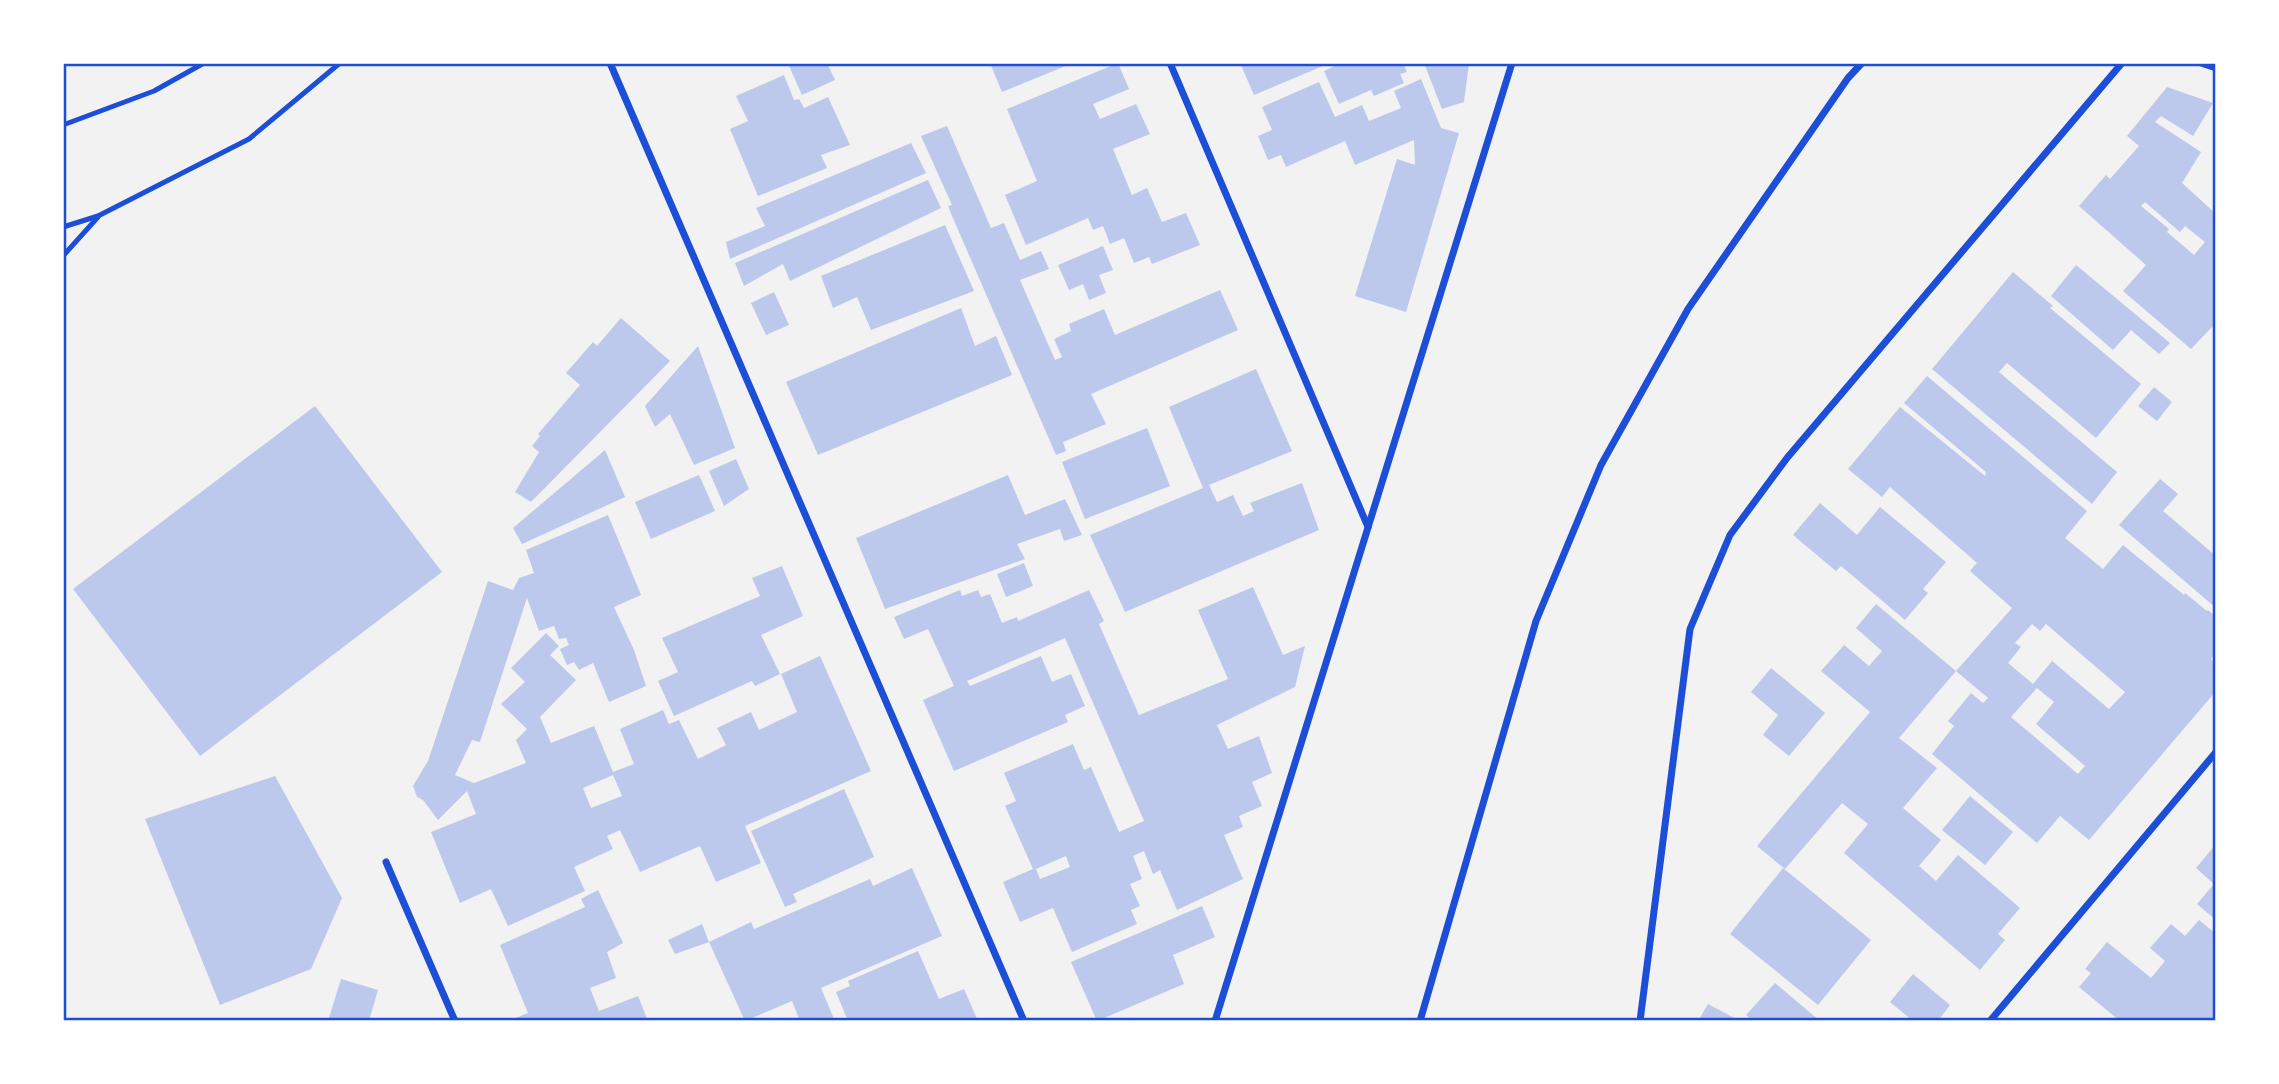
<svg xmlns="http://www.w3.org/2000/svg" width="2279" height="1084" font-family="'Playfair Display',serif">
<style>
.building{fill:#bdc9ec;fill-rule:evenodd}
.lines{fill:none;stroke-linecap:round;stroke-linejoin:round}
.service{stroke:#1d4ed8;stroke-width:5}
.minor{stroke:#1d4ed8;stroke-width:7}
.neatline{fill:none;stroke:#1d4ed8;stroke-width:2.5}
</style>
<rect width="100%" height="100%" fill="#f2f2f2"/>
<g class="building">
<polygon points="795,63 827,63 835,80 802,95 789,66"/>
<polygon points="990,63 1073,63 1002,92"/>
<polygon points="1118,63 1129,89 1093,104 1100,119 1136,104 1150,134 1113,149 1132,195 1147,188 1162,222 1186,213 1200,245 1152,264 1149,257 1134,263 1124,238 1110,244 1103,226 1093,230 1088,218 1026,245 1005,195 1037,181 1007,109"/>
<polygon points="1240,63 1330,63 1254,95"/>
<polygon points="1341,63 1403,63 1407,72 1400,74 1404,83 1374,96 1371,90 1339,104 1324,71"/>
<polygon points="1424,63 1469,63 1464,102 1442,109"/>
<polygon points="784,75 794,100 799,99 804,108 828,97 850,145 821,155 827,168 758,196 730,129 748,121 736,96"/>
<polygon points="1421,79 1441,128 1459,133 1406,312 1355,296 1397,159 1415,165 1414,140 1355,165 1345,141 1286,167 1281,155 1268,160 1258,136 1272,130 1262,107 1319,82 1335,117 1362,105 1369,121 1401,108 1394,91"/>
<path d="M2167,87L2213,103L2193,136L2161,116L2155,122L2201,152L2182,183L2216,214V327L2214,325L2191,349L2123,291L2146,265L2079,206L2106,175L2110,179L2139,146L2127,136ZM2145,202L2180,232L2185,226L2205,242L2194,255L2167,232L2169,229L2141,206Z"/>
<polygon points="947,126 991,228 1004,223 1020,260 1041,251 1049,269 1020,280 1055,360 1062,357 1054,339 1071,331 1069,324 1104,309 1115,335 1220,290 1238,330 1091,394 1106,424 1063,442 1066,451 1056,455 952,216 948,206 952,205 921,136"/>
<polygon points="911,143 926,173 730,259 726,242 765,226 756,208"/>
<polygon points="928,180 941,208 790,281 783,264 744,286 735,263"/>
<polygon points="945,225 974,291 871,330 857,297 833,308 821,276"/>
<polygon points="1103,246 1113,270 1099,275 1106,293 1089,300 1083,284 1069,290 1058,265"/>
<polygon points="2076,265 2170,343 2159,354 2131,330 2113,350 2051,296"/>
<polygon points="2013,272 2053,306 2050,308 2141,384 2096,438 2007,363 1999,372 2117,472 2092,504 1932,369"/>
<polygon points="774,292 789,325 766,335 751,303"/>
<polygon points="961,308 975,346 996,336 1012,375 818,455 786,382"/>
<polygon points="621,318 670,361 531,502 515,492 539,452 532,446 540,436 538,434 580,385 566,373 593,342 597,346"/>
<polygon points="698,346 735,448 694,465 670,414 655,427 645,406"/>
<polygon points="1256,369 1292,451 1209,485 1217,502 1233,495 1243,516 1254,511 1250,503 1302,483 1319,530 1125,612 1090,535 1203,488 1169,407"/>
<path d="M1927,376L2087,511L2065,538L2103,569L2123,545L2184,595L2185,593L2207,611L2208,610L2216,617V653L2211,659L2216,664V691L2089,840L2060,816L2037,843L1932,754L1954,726L1948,721L1971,693L1983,703L1988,698L1956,671L2012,608L1970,571L1977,563L1890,487L1882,497L1848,469L1900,407L1985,476L1986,472L1904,403ZM2032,624L2040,631L2046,624L2125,692L2109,709L2052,661L2033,684L2008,663L2021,647L2015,643ZM2037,688L2054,702L2036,724L2085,766L2078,774L2011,717Z"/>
<polygon points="2154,387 2172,402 2157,421 2138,406"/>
<polygon points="315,406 442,572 200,756 73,589"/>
<polygon points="1147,428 1170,486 1085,519 1062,462"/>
<polygon points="605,450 625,497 522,544 513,528"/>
<polygon points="736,459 749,489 724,506 709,471"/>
<polygon points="699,475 715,511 651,539 635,502"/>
<polygon points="1008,475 1025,515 1065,499 1082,535 1064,541 1060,529 1017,544 1025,559 885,609 856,538"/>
<polygon points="2160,479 2178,494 2163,511 2216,556 2216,608 2119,525"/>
<polygon points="1820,503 1857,535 1880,507 1946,562 1923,589 1928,593 1905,620 1841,566 1836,571 1793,535"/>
<path d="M608,515L641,595L614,607L634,650L646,686L609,702L593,663L579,670L574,662L567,665L560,649L569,645L566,638L559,639L554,626L539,631L527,598L480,742L472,740L455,775L474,783L526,763L516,740L527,729L501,704L525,682L511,668L546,633L559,646L550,655L576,680L540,717L551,743L594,726L613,772L634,764L620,729L663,710L669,724L679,720L698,759L726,745L717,728L751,712L759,730L797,712L781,674L820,656L871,771L745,826L761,863L716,882L700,846L640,872L620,830L607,836L613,849L574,867L585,891L508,926L491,889L460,903L431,832L476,814L467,791L438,820L423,800L417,797L413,786L428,761L488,581L513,590L519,578L534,573L526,550ZM613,775L622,796L591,808L583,788Z"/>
<polygon points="1024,563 1033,586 1006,597 997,574"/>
<polygon points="782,566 803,616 761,635 780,674 755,686 752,681 674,716 658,681 678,672 662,638 760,596 752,578"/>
<path d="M1253,587L1283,655L1305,646L1295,687L1217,725L1228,749L1259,736L1272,773L1252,782L1262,806L1239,816L1243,827L1224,835L1243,879L1177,910L1160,870L1153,874L1144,851L1133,856L1142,879L1130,884L1140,906L1131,910L1137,924L1072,952L1053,908L1020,922L1003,882L1033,869L1005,806L1016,801L1004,773L1073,744L1084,770L1091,767L1119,832L1144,821L1065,638L967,681L970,686L1041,656L1052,682L1071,674L1085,706L1065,715L1068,722L954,771L923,700L954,686L928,629L904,639L894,617L960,590L962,596L978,590L981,597L990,594L1002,623L1017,617L1018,621L1089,590L1104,621L1099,624L1139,715L1228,679L1198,610ZM1066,856L1070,867L1040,879L1036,869Z"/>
<polygon points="1876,604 1956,671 1899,738 1937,768 1903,808 1941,840 1919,866 1936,881 1958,855 2020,908 1998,934 2005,940 1980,970 1844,853 1868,824 1842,803 1785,869 1757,846 1870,712 1821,671 1844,645 1869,666 1882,651 1856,628"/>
<polygon points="1771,668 1825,713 1789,756 1763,735 1778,715 1751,692"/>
<polygon points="275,776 342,898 311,969 220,1005 145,819"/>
<polygon points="844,789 874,857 793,894 797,902 785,907 751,831"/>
<polygon points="1970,796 2013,832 1985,865 1942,830"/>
<polygon points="2216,844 2216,920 2197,904 2214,884 2196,868"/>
<polygon points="912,868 942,936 821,988 834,1019 829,1021 800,1021 792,1001 745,1021 709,942 751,922 754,929 870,879 873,886"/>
<polygon points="1783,868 1871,940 1818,1005 1730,934"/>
<polygon points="598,890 623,943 607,952 616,978 590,988 599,1011 638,996 648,1021 508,1021 528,1013 500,945 585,907 581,899"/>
<polygon points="1202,906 1215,937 1173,955 1184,984 1097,1021 1071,962"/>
<polygon points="2199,920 2216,934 2216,1021 2120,1021 2079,987 2091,973 2085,969 2107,942 2151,978 2165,961 2150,948 2171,924 2185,936"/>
<polygon points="702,924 709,942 675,954 668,940"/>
<polygon points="918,951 939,999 964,989 978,1021 938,1021 937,1018 931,1021 848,1021 836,992 850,986 848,981"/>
<polygon points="1913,974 1950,1005 1938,1021 1913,1021 1890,1002"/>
<polygon points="341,979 378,990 369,1021 328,1021"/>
<polygon points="1775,983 1820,1021 1753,1021 1746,1015"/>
<polygon points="1708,1004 1740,1021 1698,1021"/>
</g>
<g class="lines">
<g class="service">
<polyline points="63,125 154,91 204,63"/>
<polyline points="63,227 98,216 249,139 340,63"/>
<polyline points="63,256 98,217"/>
</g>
<g class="minor">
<polyline points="610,63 1024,1021"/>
<polyline points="1170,63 1368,527"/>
<polyline points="2201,63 2216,68"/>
<polyline points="386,862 455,1021"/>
<polyline points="1215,1021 1512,63"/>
<polyline points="1420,1021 1536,621 1601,465 1688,309 1848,78 1862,63"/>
<polyline points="1640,1021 1690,629 1730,535 1787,458 2122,63"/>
<polyline points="1990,1021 2216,752"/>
</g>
</g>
<rect width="2279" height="1084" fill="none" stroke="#ffffff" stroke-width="130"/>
<rect x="65" y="65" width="2149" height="954" class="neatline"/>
</svg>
